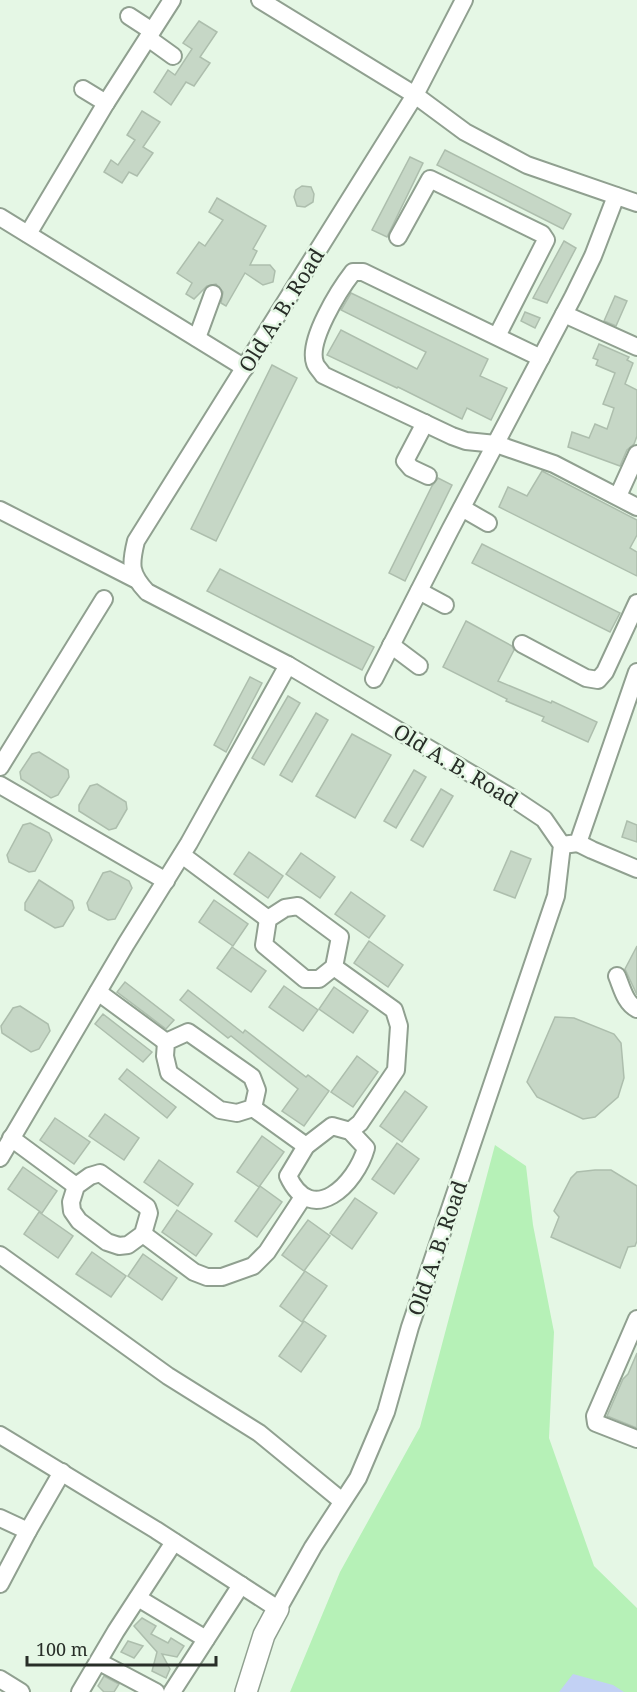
<svg xmlns="http://www.w3.org/2000/svg" width="637" height="1692" font-family="'Noto Serif',serif">
<style>
.green{fill:#b6f1b7}
.water{fill:#c2d1f4}
.building{fill:#c6d7c6;stroke:#adbead;stroke-width:1.5}
.lines{fill:none;stroke-linecap:round;stroke-linejoin:round}
.minor-casing{stroke:#90a090;stroke-width:20}
.major-casing{stroke:#90a090;stroke-width:24}
.minor{stroke:#fff;stroke-width:16}
.major{stroke:#fff;stroke-width:21}
.labels{text-anchor:middle;dominant-baseline:central;stroke-width:5;stroke-linejoin:round;paint-order:stroke}
.street-label{font-size:21px;fill:#282e28;stroke:#e5f7e5}
</style>
<rect width="100%" height="100%" fill="#e5f7e5"/>
<polygon class="green" points="495,1145 526,1166 533,1225 554,1332 549,1438 594,1566 637,1608 637,1692 290,1692 340,1572 420,1427"/>
<polygon class="water" points="573,1674 613,1685 624,1692 559,1692"/>
<g class="building">
<polygon points="199,21 217,32 200,57 210,63 194,86 186,82 171,105 154,92 168,70 175,75 192,49 183,43"/>
<polygon points="142,111 160,122 143,147 153,153 137,176 129,172 122,183 104,172 111,160 118,165 135,140 127,135"/>
<polygon points="445,150 571,214 563,229 437,165"/>
<polygon points="410,157 423,163 387,237 372,230"/>
<polygon points="302,186 311,187 314,194 313,202 305,207 297,206 294,197 296,190"/>
<polygon points="217,198 266,226 253,249 257,251 250,265 270,265 275,271 273,282 263,285 245,273 226,306 221,303 223,292 216,284 207,286 194,299 186,294 192,283 177,273 199,242 205,246 223,220 209,212"/>
<polygon points="564,241 576,248 547,303 533,298"/>
<polygon points="351,293 488,359 480,376 507,388 491,420 467,408 462,419 398,387 397,388 327,355 341,330 417,369 426,352 341,310"/>
<polygon points="615,296 627,301 616,326 604,321"/>
<polygon points="525,312 540,318 535,328 521,321"/>
<polygon points="599,344 629,357 627,360 633,363 625,384 637,390 637,436 634,444 627,450 620,466 568,447 572,432 589,438 595,424 607,429 614,408 603,404 615,373 596,365 598,360 593,358"/>
<polygon points="272,365 297,378 216,541 191,529"/>
<polygon points="542,471 637,520 637,535 630,548 637,552 637,576 499,507 508,487 527,496"/>
<polygon points="438,478 452,485 405,581 389,573 432,486"/>
<polygon points="482,544 620,613 610,632 472,563"/>
<polygon points="220,569 374,647 362,670 207,591"/>
<polygon points="466,621 512,646 514,650 498,681 551,703 552,701 597,722 588,742 542,721 544,717 506,701 507,699 443,667"/>
<polygon points="250,677 262,683 226,752 214,745"/>
<polygon points="288,696 300,703 264,765 252,758"/>
<polygon points="316,713 328,720 292,782 280,775"/>
<polygon points="352,734 391,755 355,818 316,796"/>
<polygon points="39,752 68,770 69,777 58,795 51,798 21,779 20,772 32,754"/>
<polygon points="414,770 426,777 396,828 384,821"/>
<polygon points="97,784 126,802 127,809 116,828 109,830 79,811 79,805 90,786"/>
<polygon points="441,789 453,796 423,847 411,840"/>
<polygon points="627,821 637,825 637,842 622,837"/>
<polygon points="30,823 49,833 52,840 35,871 29,872 9,862 7,855 23,825"/>
<polygon points="511,851 531,859 515,898 494,890"/>
<polygon points="249,852 283,876 268,898 234,874"/>
<polygon points="301,853 335,877 320,898 286,874"/>
<polygon points="110,871 129,881 132,888 115,919 108,920 89,910 87,903 103,873"/>
<polygon points="39,880 72,901 74,908 63,926 55,928 25,910 25,903"/>
<polygon points="351,892 385,916 369,938 335,914"/>
<polygon points="214,900 248,924 233,946 199,922"/>
<polygon points="369,941 403,965 388,987 354,963"/>
<polygon points="637,946 637,995 625,969"/>
<polygon points="232,947 266,971 251,992 217,968"/>
<polygon points="125,982 174,1020 166,1029 117,992"/>
<polygon points="284,986 318,1010 303,1031 269,1007"/>
<polygon points="334,987 368,1011 353,1033 319,1009"/>
<polygon points="188,990 243,1033 245,1030 306,1077 308,1075 329,1091 304,1126 282,1111 298,1089 231,1036 228,1038 180,1000"/>
<polygon points="20,1006 48,1024 50,1031 39,1049 31,1052 2,1033 1,1026 13,1008"/>
<polygon points="103,1014 152,1052 143,1062 95,1024"/>
<polygon points="555,1017 574,1018 614,1034 621,1043 624,1078 618,1097 595,1117 583,1119 537,1097 527,1082"/>
<polygon points="357,1056 378,1072 353,1107 331,1092"/>
<polygon points="127,1069 176,1107 167,1118 119,1079"/>
<polygon points="405,1091 427,1107 402,1142 380,1126"/>
<polygon points="105,1114 139,1138 124,1160 89,1136"/>
<polygon points="55,1118 90,1142 74,1164 40,1140"/>
<polygon points="262,1136 284,1152 259,1187 237,1172"/>
<polygon points="397,1143 419,1159 394,1194 372,1179"/>
<polygon points="159,1160 193,1184 178,1206 144,1182"/>
<polygon points="23,1167 57,1191 42,1213 8,1189"/>
<polygon points="595,1170 611,1170 637,1186 637,1241 635,1246 628,1247 620,1268 551,1237 559,1217 554,1211 571,1178 577,1172"/>
<polygon points="260,1186 282,1202 257,1237 235,1221"/>
<polygon points="355,1198 377,1213 352,1249 330,1233"/>
<polygon points="177,1210 212,1234 196,1256 162,1232"/>
<polygon points="39,1212 73,1236 58,1258 24,1234"/>
<polygon points="308,1220 330,1236 304,1271 282,1255"/>
<polygon points="92,1252 126,1276 111,1297 76,1274"/>
<polygon points="143,1254 177,1278 162,1300 128,1276"/>
<polygon points="305,1271 327,1286 302,1322 280,1306"/>
<polygon points="304,1321 326,1336 301,1372 279,1356"/>
<polygon points="637,1353 637,1428 607,1416 623,1379 628,1374"/>
<polygon points="142,1618 156,1626 151,1634 168,1643 171,1638 184,1646 177,1657 162,1654 170,1669 166,1678 152,1671 157,1652 134,1626"/>
<polygon points="128,1641 143,1646 134,1658 121,1652"/>
<polygon points="104,1676 119,1684 114,1692 104,1692 98,1686"/>
</g>
<g class="lines">
<defs>
<g id="minor">
<polyline points="260,0 415,95 465,132 527,165 637,203"/>
<polyline points="129,16 152,31"/>
<polyline points="148,38 173,56"/>
<polyline points="83,89 106,103"/>
<polyline points="0,217 245,368"/>
<polyline points="28,234 106,103 172,0"/>
<polyline points="398,237 430,179 542,234 546,240 497,336"/>
<polyline points="564,314 637,347"/>
<polyline points="197,338 213,294"/>
<path d="M541,358L363,272H353C339,290 307,341 315,363C316,367 321,371 323,375L452,436L466,441L496,444L554,464L637,507"/>
<polyline points="425,423 405,461 411,468 428,476"/>
<polyline points="618,496 637,454"/>
<polyline points="462,508 488,523"/>
<polyline points="0,510 135,579"/>
<polyline points="419,591 445,605"/>
<polyline points="522,644 586,678 598,680 605,672 637,603"/>
<polyline points="391,645 419,666"/>
<polyline points="374,679 450,530 573,297 593,256 616,196"/>
<polyline points="0,767 104,599"/>
<polyline points="0,785 166,881"/>
<polyline points="578,843 592,850 637,869"/>
<polyline points="562,845 578,843 637,672"/>
<polyline points="182,855 268,919"/>
<polygon points="298,906 340,937 334,967 319,979 305,979 264,945 268,919 285,908"/>
<polyline points="334,967 394,1010 399,1026 396,1070 360,1123 350,1131"/>
<path d="M617,976C622,988 625,1003 637,1009"/>
<polyline points="98,992 166,1042"/>
<polygon points="188,1032 252,1077 257,1090 253,1108 237,1113 220,1110 169,1073 165,1056 166,1042"/>
<polyline points="253,1108 306,1146"/>
<path d="M332,1126L350,1131L366,1148C356,1184 312,1228 288,1176L306,1146Z"/>
<polyline points="11,1138 76,1186"/>
<polyline points="0,1158 126,944 189,843 288,665"/>
<polygon points="100,1173 147,1207 149,1213 143,1234 128,1245 119,1246 107,1242 79,1221 72,1211 71,1202 76,1186 90,1176"/>
<polyline points="143,1234 194,1272 207,1277 222,1277 253,1266 267,1252 303,1197"/>
<polyline points="0,1255 168,1376 259,1433 342,1501"/>
<polyline points="637,1319 595,1416 596,1423 637,1439"/>
<path d="M0,1435L156,1530L278,1609L313,1547L358,1478L386,1412L410,1327L556,896L562,845L544,819L517,801L288,665L147,592C130,574 130,565 136,541L415,95L464,0"/>
<polyline points="0,1518 28,1531 62,1472"/>
<polyline points="0,1584 28,1531"/>
<polyline points="138,1598 206,1639"/>
<polyline points="105,1665 156,1692"/>
<polyline points="0,1679 21,1692"/>
<polyline points="80,1692 116,1631 174,1542"/>
<polyline points="172,1692 241,1585"/>
</g>
<polyline id="major" points="246,1692 264,1635 278,1609"/>
</defs>
<use href="#minor" class="minor-casing"/>
<use href="#major" class="major-casing"/>
<use href="#minor" class="minor"/>
<use href="#major" class="major"/>
</g>
<g class="labels">
<g class="street-label">
<text transform="translate(281 310) rotate(-58)">Old A. B. Road</text>
<text transform="translate(456 765) rotate(31)">Old A. B. Road</text>
<text transform="translate(437 1248) rotate(-71)">Old A. B. Road</text>
</g>
</g>
<path d="M27 1656v9h189v-9" fill="none" stroke="#282e28" stroke-width="3"/>
<text x="36" y="1656" font-size="18" fill="#282e28" stroke="#e5f7e5" stroke-width="4.5" paint-order="stroke">100 m</text>
</svg>
